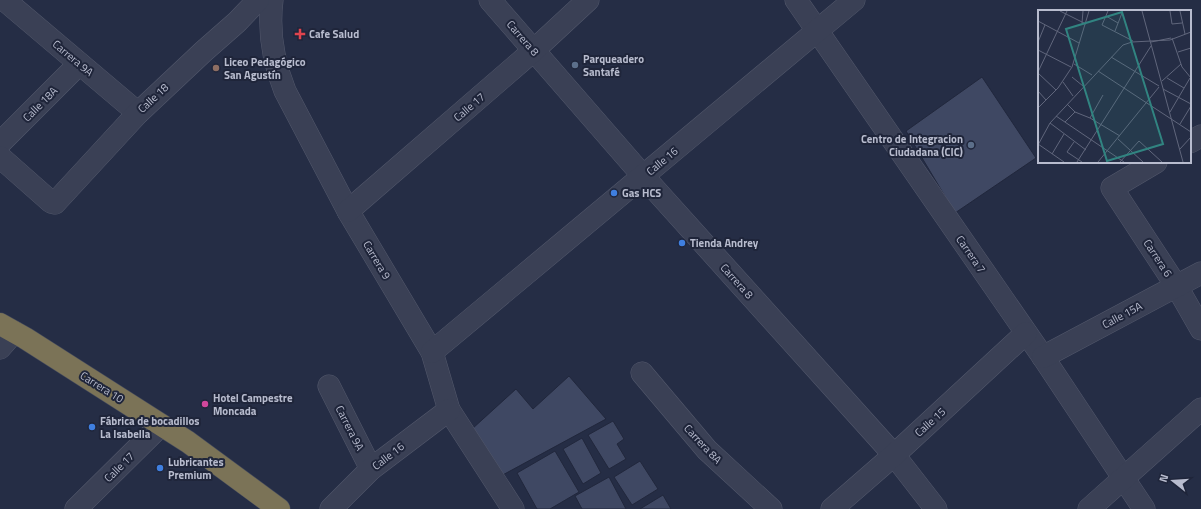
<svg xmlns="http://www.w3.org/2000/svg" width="1201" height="509" font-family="'Titillium Web',sans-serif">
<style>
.building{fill:#3f4863;stroke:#21273c}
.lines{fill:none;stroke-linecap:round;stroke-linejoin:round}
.minor-casing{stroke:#53586c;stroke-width:23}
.highway-casing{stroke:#42485c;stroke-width:23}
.minor{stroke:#3a4055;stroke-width:22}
.highway{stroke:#7b7357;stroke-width:22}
.health-dot{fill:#e0444e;stroke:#1f253a;stroke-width:1.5}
.service-dot{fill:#5c6f8a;stroke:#1f253a;stroke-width:1.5}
.education-dot{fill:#8d6e63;stroke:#1f253a;stroke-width:1.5}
.shop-dot{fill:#3f7fe0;stroke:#1f253a;stroke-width:1.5}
.hotel-dot{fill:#d1479c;stroke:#1f253a;stroke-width:1.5}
.labels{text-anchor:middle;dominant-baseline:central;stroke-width:4;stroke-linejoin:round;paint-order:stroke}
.poi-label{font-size:11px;font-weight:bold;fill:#b8bcce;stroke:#1f253a;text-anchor:start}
.street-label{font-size:11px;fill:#b8bcce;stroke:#1f253a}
.inset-road{fill:none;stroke:#60667c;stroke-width:1}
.view{fill:#318481;fill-opacity:0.15;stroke:#318481;stroke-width:2}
.inset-edge{fill:none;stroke:#b8bcce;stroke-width:2}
</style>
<rect width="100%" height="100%" fill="#252d45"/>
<g class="building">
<polygon points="982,77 1036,158 955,213 906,131"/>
<polygon points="569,376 606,419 499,477 472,429 516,389 533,409"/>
<polygon points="613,421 624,439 617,444 626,459 609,469 588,435"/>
<polygon points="582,438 601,473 583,484 563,449"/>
<polygon points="555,451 579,492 550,509 537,509 517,473"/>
<polygon points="640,461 658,489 632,505 614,477"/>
<polygon points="609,477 626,509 582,509 575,496"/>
<polygon points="663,495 671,509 640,509"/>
</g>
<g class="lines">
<defs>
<g id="minor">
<path d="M272,0C268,32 273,61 285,91L348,211L432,352L449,410L513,509"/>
<polyline points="490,0 643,176 894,455 936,509"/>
<polyline points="796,0 1043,357 1144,509"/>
<polyline points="8,3 138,113"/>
<polyline points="1190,142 1201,136"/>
<polyline points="0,143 79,64"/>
<polyline points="0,157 51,202 55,203 138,113 204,51 237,22 258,0"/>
<polyline points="1156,162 1112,188 1177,287 1201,329"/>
<polyline points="348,211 533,51 588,0"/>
<polyline points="0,348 14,332"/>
<polyline points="432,352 854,0"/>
<polyline points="1043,357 1201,273"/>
<polyline points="642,373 707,450 771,509"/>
<polyline points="329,386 371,469"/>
<polyline points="76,509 161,425"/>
<polyline points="331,509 371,469 449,410"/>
<polyline points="832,509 894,455 1026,333"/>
<polyline points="1089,509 1201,409"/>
</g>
<polyline id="highway" points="0,324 25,338 188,442 279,509"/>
</defs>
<use href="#minor" class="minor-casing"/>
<use href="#highway" class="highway-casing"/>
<use href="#minor" class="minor"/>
<use href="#highway" class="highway"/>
</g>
<path class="health-dot" d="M298 28h4v4h4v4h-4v4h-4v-4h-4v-4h4z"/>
<g class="service-dot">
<circle cx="575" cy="65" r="4"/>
<circle cx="971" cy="145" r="4"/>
</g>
<circle class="education-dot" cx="216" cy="68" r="4"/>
<g class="shop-dot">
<circle cx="614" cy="193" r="4"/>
<circle cx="682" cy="243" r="4"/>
<circle cx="92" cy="427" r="4"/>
<circle cx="160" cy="468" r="4"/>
</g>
<circle class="hotel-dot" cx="205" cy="404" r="4"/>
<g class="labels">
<g class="poi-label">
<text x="309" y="34">Cafe Salud</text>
<text x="583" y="59">Parqueadero<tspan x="583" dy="13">Santafé</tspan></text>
<text x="224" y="62">Liceo Pedagógico<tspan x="224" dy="13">San Agustín</tspan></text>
<text x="963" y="139" text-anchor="end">Centro de Integracion<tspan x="963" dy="13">Ciudadana (CIC)</tspan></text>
<text x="622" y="193">Gas HCS</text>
<text x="690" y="243">Tienda Andrey</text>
<text x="213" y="398">Hotel Campestre<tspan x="213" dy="13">Moncada</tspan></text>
<text x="100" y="421">Fábrica de bocadillos<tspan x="100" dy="13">La Isabella</tspan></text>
<text x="168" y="462">Lubricantes<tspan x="168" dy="13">Premium</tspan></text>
</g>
<g class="street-label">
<text transform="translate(523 38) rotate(49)">Carrera 8</text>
<text transform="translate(73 58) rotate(40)">Carrera 9A</text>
<text transform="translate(153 98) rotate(-43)">Calle 18</text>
<text transform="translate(40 104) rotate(-45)">Calle 18A</text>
<text transform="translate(469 107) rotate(-41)">Calle 17</text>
<text transform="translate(662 161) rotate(-40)">Calle 16</text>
<text transform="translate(971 254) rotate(55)">Carrera 7</text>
<text transform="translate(1158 258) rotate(57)">Carrera 6</text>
<text transform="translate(377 260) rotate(59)">Carrera 9</text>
<text transform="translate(737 281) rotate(48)">Carrera 8</text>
<text transform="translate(1122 315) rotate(-28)">Calle 15A</text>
<text transform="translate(102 387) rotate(32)">Carrera 10</text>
<text transform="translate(930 422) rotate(-42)">Calle 15</text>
<text transform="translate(350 428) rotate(63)">Carrera 9A</text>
<text transform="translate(703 444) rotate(47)">Carrera 8A</text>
<text transform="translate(388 456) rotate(-38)">Calle 16</text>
<text transform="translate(119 467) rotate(-45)">Calle 17</text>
</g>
</g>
<g transform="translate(1038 10)">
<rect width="153" height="153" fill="#252d45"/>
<path class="inset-road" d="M22,1L48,14M70,1L64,15L95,31M104,1L145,152M132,1L134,14L144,13M142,1L147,24M68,6L80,13M0,11L41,33M44,13L45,1M77,21L84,3M134,28L144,57L153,68M0,32L7,15M113,32L133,28M0,40L33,57M140,42L153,38M73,47L121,76M36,54L54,65M60,61L153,122M0,62L29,1M0,63L18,80M34,67L45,76M129,68L146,78M124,71L143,54M25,72L35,86M125,79L153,94M0,81L8,90M29,94L37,102L52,108L82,126M0,98L20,78L34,57L51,1M132,102L152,68M18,106L86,152M52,108L65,85M27,112L37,102M12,113L48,140M142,114L153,96M80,129L105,152M36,132L29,142L44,152M0,134L26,152M0,135L12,113L85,35L94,32L132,30L153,22M142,139L153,127M14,144L26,124M39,152L113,36M60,152L121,77M82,152L101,131L124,152"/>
<path class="view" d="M84,2L125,134L69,151L28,19Z"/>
<rect width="153" height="153" class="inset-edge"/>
</g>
<g transform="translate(1173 481) rotate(287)" stroke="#1f253a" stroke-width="3" paint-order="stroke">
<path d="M0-3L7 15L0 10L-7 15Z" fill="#b8bcce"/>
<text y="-6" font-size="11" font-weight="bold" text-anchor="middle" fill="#b8bcce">N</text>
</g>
</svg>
